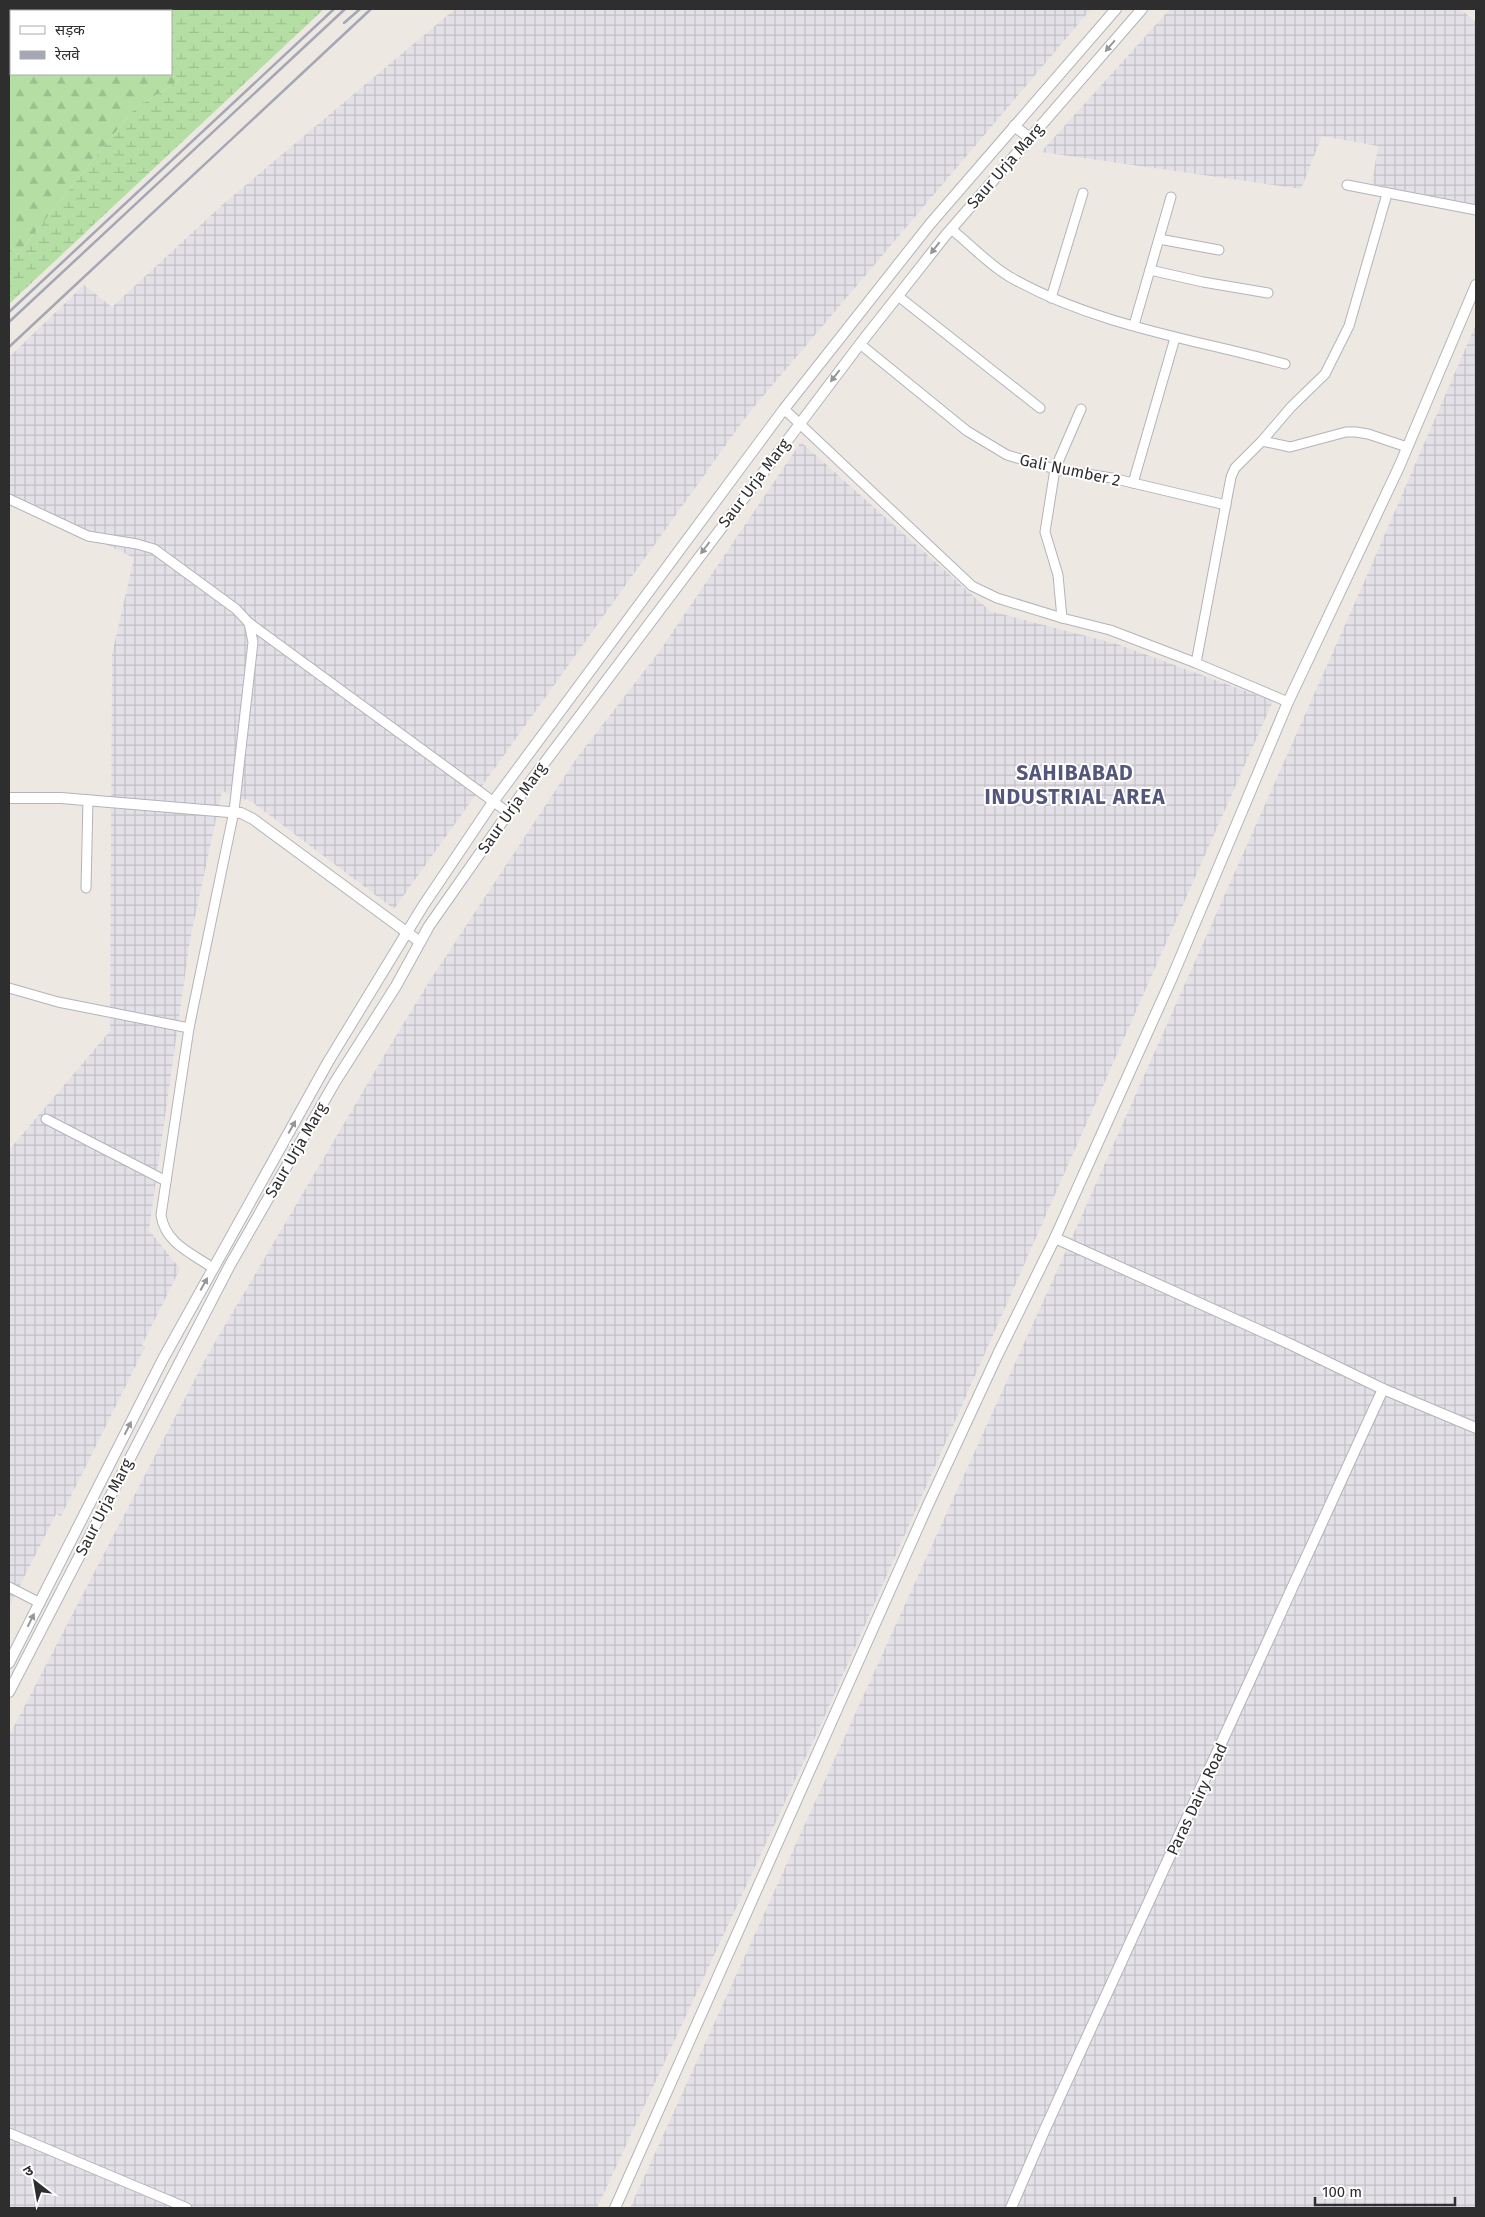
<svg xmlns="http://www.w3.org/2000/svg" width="1485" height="2217" font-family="'Fira Sans','Noto Sans Devanagari',sans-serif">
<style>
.industrial{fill:url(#industrial-grid)}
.forest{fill:url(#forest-firs)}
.wetland{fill:url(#wetland-marsh)}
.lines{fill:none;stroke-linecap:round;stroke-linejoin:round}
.minor-casing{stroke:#b2b3bc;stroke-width:11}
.tertiary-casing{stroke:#b2b3bc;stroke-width:12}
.minor{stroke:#fff;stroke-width:9}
.tertiary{stroke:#fff;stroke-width:10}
.rail{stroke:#a5a6b6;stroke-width:2.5}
.oneway{fill:#969696}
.labels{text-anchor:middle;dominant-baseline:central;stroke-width:4;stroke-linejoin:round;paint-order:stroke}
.street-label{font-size:16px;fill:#2e2e2e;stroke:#fff}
.district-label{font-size:21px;font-weight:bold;letter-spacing:1px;fill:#52577b;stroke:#fff}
</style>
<defs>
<pattern id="industrial-grid" width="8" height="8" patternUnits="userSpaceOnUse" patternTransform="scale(1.25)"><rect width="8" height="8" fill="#e3e1e7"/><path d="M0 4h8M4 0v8" fill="none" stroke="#c3c1c6"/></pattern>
<pattern id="forest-firs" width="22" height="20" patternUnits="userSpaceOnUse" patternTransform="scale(1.25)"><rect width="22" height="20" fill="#b5dea4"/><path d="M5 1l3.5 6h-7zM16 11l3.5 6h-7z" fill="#9cbf8e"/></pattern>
<pattern id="wetland-marsh" width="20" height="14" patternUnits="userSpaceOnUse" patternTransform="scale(1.25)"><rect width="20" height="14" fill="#b5dea4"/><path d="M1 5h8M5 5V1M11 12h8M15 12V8" fill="none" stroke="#9cbf8e"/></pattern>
</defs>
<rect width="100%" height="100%" fill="#ede9e2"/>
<g class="industrial">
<polygon points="455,9 1091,9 748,414 394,909 252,802 222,791 190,940 149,1230 180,1269 142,1345 145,1347 61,1516 56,1514 9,1607 9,1150 110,1031 112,654 134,558 9,496 9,357 84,285 112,307 222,205"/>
<polygon points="1170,9 1460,9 1476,22 1476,205 1372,184 1378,146 1322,136 1301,189 1041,152"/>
<polygon points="1476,324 1476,2208 630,2208 1061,1262 1365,580"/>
<polygon points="801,442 990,611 1117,644 1273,701 823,1720 597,2208 9,2208 9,1736 208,1354 388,1049 427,985 576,759 659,652"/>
</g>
<polygon class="forest" points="11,9 96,9 95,11 11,11 11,74 171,74 180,80 134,109 17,255 9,242 9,10"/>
<polygon class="wetland" points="96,9 324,9 9,304 9,242 17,255 134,109 180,80 171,74 171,11 95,11"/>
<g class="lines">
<defs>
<g id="minor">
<polyline points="1347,185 1476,210"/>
<path d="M951,229C970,244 989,265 1010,277C1094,325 1193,339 1285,364"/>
<polyline points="1159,239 1219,250"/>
<polyline points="1150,270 1203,282 1268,293"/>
<polyline points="898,296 1040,408"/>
<polyline points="1051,298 1083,193"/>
<polyline points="1134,325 1171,197"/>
<polyline points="860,344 967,431 1007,455 1055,469 1112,478 1226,505"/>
<polyline points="784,409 972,586 997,598 1062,618 1110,630 1196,663 1288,702"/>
<polyline points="1262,441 1290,447 1346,432 1356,432 1368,434 1407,447"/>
<polyline points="1133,483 1175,338"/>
<polyline points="9,499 88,536 137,544 154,549 236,609 249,623 509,813"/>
<polyline points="1062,618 1058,575 1045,532 1055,469 1081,409"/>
<polyline points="1196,663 1231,477 1235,468 1262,441 1291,407 1325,374 1349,326 1387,194"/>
<polyline points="86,888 88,800"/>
<polyline points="9,988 58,1002 189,1028"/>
<polyline points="46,1119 166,1181"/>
<path d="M213,1268C191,1253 165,1243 161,1215L189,1028L234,811L253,642L249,623"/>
<polyline points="9,1587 40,1603"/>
<polyline points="9,2133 187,2208"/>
</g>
<g id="tertiary">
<polyline points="1014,126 1030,138"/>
<polyline points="9,798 61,798 241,813 253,819 420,942"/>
<polyline points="1055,1238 1292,1345 1383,1389 1476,1428"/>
<polyline points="9,1663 163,1359 328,1062 423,906 493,802 784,409 930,224 1116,9"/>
<polyline points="9,1692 230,1265 335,1082 396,986 429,926 530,782 860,344 945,236 1142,9"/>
<polyline points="615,2208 927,1507 998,1354 1055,1238 1171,980 1288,702 1399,467 1476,285"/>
<polyline points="1011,2208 1045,2129 1383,1389"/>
</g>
</defs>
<use href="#minor" class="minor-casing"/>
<use href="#tertiary" class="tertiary-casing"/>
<use href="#minor" class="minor"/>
<use href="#tertiary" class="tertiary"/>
<g class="rail">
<polyline points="344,23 360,9"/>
<polyline points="9,312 334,9"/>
<polyline points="9,322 345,9"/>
<polyline points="9,347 371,9"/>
</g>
</g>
<defs><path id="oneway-solid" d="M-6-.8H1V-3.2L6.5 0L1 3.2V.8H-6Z" transform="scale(1.25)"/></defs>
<g class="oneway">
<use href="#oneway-solid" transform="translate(1110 46) rotate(131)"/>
<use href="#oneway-solid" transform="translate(935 248) rotate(128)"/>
<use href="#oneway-solid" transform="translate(835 376) rotate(128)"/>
<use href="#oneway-solid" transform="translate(705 548) rotate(127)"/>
<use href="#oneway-solid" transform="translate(292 1127) rotate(-61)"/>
<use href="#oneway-solid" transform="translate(204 1284) rotate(-61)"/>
<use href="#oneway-solid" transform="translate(128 1428) rotate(-63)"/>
<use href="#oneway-solid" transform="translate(31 1620) rotate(-63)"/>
</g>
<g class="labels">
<g class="street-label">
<text transform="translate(1005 166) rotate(-49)">Saur Urja Marg</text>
<text transform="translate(1070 470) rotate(12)">Gali Number 2</text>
<text transform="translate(754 483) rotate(-53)">Saur Urja Marg</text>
<text transform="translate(512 808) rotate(-55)">Saur Urja Marg</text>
<text transform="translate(296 1150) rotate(-60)">Saur Urja Marg</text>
<text transform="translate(104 1507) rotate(-63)">Saur Urja Marg</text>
<text transform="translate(1197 1799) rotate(-65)">Paras Dairy Road</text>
</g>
<g class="district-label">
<text x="1075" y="773">SAHIBABAD<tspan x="1075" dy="24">INDUSTRIAL AREA</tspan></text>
</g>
</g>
<rect width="1485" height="2217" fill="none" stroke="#2e2e2e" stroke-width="20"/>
<rect x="10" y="10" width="162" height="65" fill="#ffffff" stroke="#ababab"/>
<rect x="20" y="26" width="25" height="8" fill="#ffffff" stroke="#ababab"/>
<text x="55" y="35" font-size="15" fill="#2e2e2e">सड़क</text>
<rect x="20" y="51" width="25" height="8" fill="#a5a6b6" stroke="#ababab"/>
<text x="55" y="60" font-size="15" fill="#2e2e2e">रेलवे</text>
<g transform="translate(35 2182) rotate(329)" stroke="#ffffff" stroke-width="4" paint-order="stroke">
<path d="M0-4L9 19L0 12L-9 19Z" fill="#2e2e2e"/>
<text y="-8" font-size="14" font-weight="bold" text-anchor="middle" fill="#2e2e2e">उ</text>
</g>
<path d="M1315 2197v8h140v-8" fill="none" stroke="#2e2e2e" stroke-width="2.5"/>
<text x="1322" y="2197" font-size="15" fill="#2e2e2e" stroke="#ffffff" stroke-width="4" paint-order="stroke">100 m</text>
</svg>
